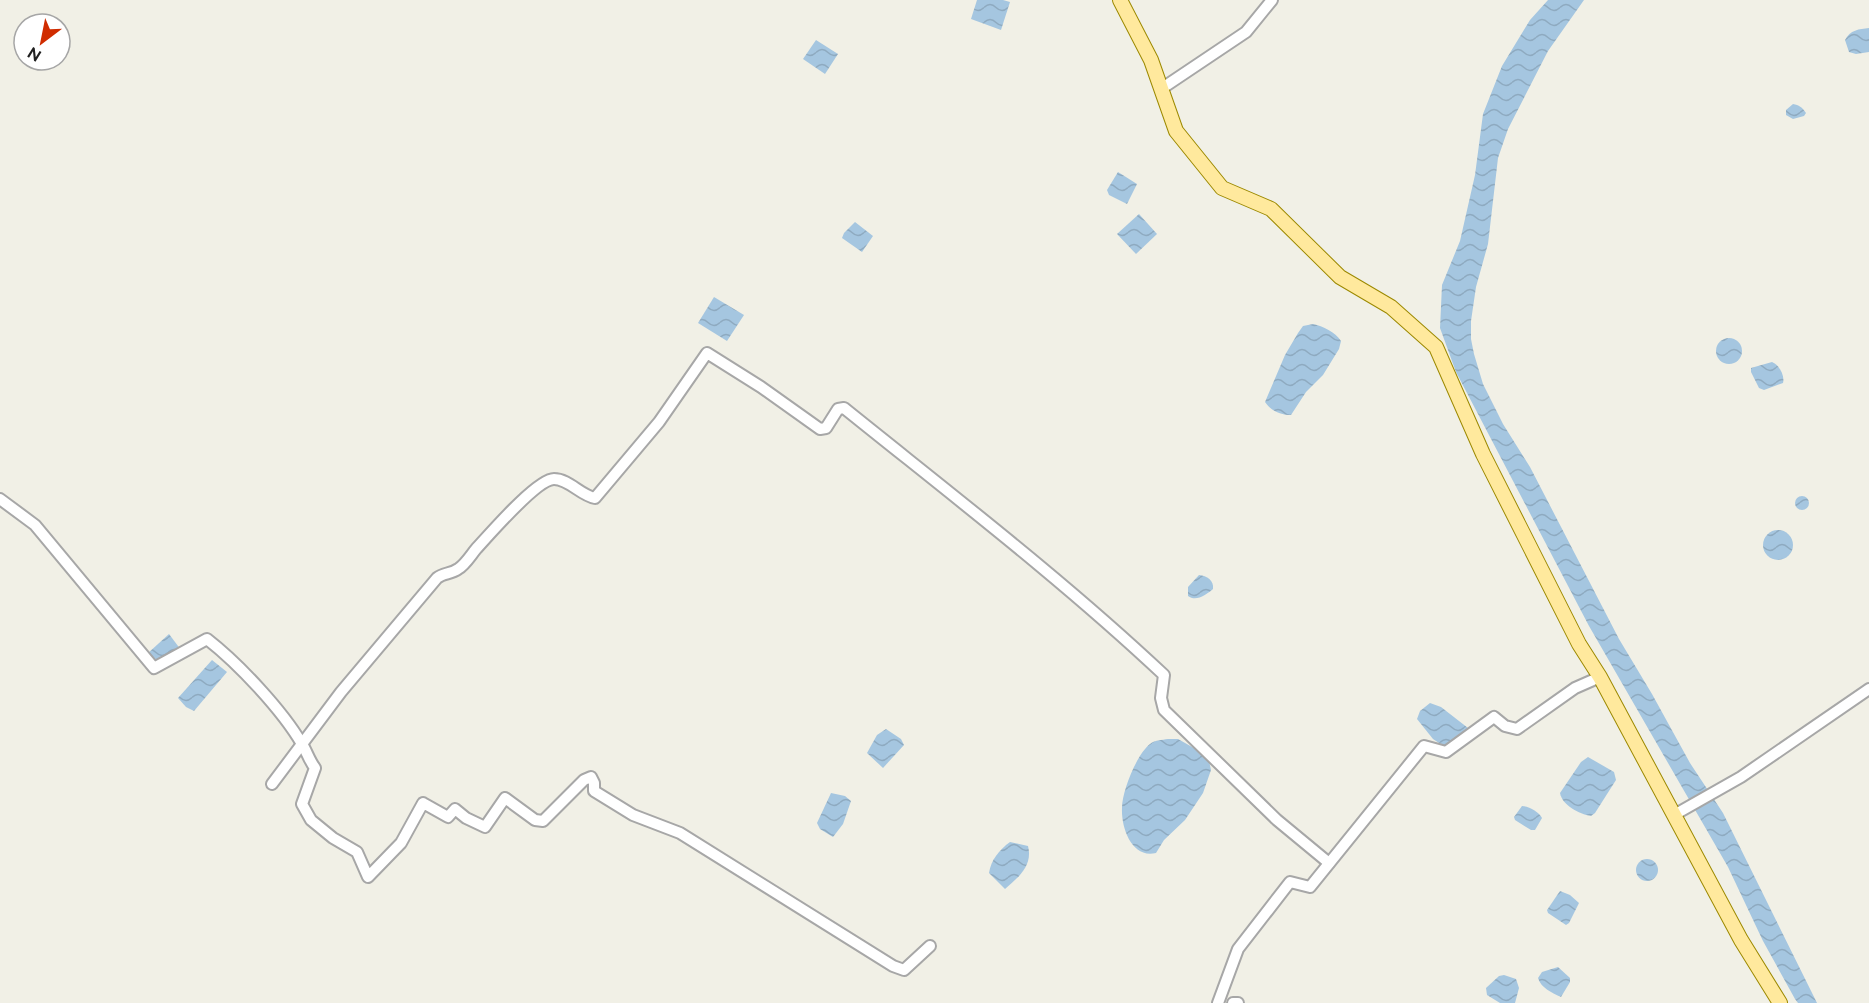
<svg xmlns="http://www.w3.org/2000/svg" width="1869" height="1003" font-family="Raleway,sans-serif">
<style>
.water{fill:url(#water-waves)}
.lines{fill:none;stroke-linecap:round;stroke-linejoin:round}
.minor-casing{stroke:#a7a7a7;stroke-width:14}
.major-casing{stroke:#9c8900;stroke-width:16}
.minor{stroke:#fff;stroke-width:10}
.major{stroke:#ffe99d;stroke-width:14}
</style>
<defs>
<pattern id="water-waves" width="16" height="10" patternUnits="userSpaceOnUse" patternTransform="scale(1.5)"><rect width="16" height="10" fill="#a5c6e0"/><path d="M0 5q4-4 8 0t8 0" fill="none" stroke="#8eaac0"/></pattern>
</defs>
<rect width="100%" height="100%" fill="#f1f0e6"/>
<g class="water">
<polygon points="977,0 1003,0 1010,2 1001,30 971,19"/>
<polygon points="1548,0 1584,0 1548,51 1508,129 1498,158 1488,244 1476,287 1471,321 1471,339 1474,354 1483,384 1503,424 1530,467 1619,639 1652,694 1690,763 1723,813 1817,1003 1798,1003 1795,999 1763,941 1728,867 1589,626 1456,372 1440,328 1442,285 1460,241 1475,175 1483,114 1502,66 1530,20"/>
<path d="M1869,28V52L1856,54L1849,52L1845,40C1850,30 1859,29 1869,28Z"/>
<polygon points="816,40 838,54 825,74 803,59"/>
<path d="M1793,104C1799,105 1802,107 1806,113L1804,116L1793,119L1786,115V110Z"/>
<polygon points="1118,172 1137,184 1127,204 1109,195 1107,190"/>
<polygon points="1139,214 1157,234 1136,254 1117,234"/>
<polygon points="855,222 873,236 862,252 842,238 844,233"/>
<polygon points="714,297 744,315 727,341 698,323"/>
<path d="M1313,324C1323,326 1335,332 1341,341L1339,349L1323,375L1306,392L1291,415C1281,415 1271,411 1265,402L1285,355L1298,333L1303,326Z"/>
<circle cx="1729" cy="351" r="13"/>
<path d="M1772,362C1779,365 1785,375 1783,383L1764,390L1759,388L1751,372V368Z"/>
<circle cx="1802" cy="503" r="7"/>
<circle cx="1778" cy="545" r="15"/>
<path d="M1199,575C1207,576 1214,580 1213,589C1206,595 1196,602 1188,596V587Z"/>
<polygon points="169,634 181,650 159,668 147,654"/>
<polygon points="212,660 227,672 194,711 186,707 178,698"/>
<polygon points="1430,703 1441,707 1468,728 1469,732 1445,747 1433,739 1417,719 1420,711"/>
<polygon points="886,729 901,739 904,745 883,768 867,753 877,735"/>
<path d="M1168,739H1178L1208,756L1211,770L1203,793L1185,820L1164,840L1156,853C1132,859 1121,828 1122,808C1122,791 1137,754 1150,744C1154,740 1162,740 1168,739Z"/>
<path d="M1588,757L1614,772L1616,780L1595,813L1591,816C1579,814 1562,805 1560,793L1581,762Z"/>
<polygon points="831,793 845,796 851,801 843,824 833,837 820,829 817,823"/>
<path d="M1522,806C1529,806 1539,812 1542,818L1535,830H1531L1515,820L1514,817Z"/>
<path d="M1010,842L1028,846C1033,865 1019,877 1005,889L989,873C991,860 999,850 1010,842Z"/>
<circle cx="1647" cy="870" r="11"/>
<polygon points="1560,891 1570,895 1579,903 1569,923 1566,925 1548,913 1547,910"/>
<path d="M1558,967L1570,978V982L1561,997C1552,993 1541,988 1538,978L1542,972Z"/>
<polygon points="1504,975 1516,979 1519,988 1515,1003 1500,1003 1487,995 1486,988 1499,976"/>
</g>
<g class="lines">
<defs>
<g id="minor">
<polyline points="1161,89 1246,32 1272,0"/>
<path d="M0,499L35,525L154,668L207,639C239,664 282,710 302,744C307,752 309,760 315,768L302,804L311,820L333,838L357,852L368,877L401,843L423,803L448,817L455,809L466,818L485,827L505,798L535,820L543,821L584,780L591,777L594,783V791L633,815L680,833L893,966L904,970L930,946"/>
<path d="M272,784L341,692L437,578C443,573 451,574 458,569C465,565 471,555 476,549C489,535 537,479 554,479C569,479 580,495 595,498L659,422L707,353L761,387L820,429L826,428L838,409L844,408C952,495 1063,580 1164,675L1161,698L1164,710L1277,820L1329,863"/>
<polyline points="1674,815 1741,777 1869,689"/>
<polyline points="1218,1003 1238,949 1290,882 1310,887 1424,746 1446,752 1494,717 1505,726 1517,729 1575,688 1600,677"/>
<polyline points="1233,1003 1238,1003"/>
</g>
<polyline id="major" points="1120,0 1151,60 1176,131 1222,188 1271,209 1340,277 1391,307 1436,347 1483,454 1579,644 1600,677 1741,940 1780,1003"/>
</defs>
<use href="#minor" class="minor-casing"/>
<use href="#major" class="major-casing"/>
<use href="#minor" class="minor"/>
<use href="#major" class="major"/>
</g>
<g transform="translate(42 42) rotate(212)"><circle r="28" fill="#ffffff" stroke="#a6a6a6" stroke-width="1.5"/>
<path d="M0-4.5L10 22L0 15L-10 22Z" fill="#d02c00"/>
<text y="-9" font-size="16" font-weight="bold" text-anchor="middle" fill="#202020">N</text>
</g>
</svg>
